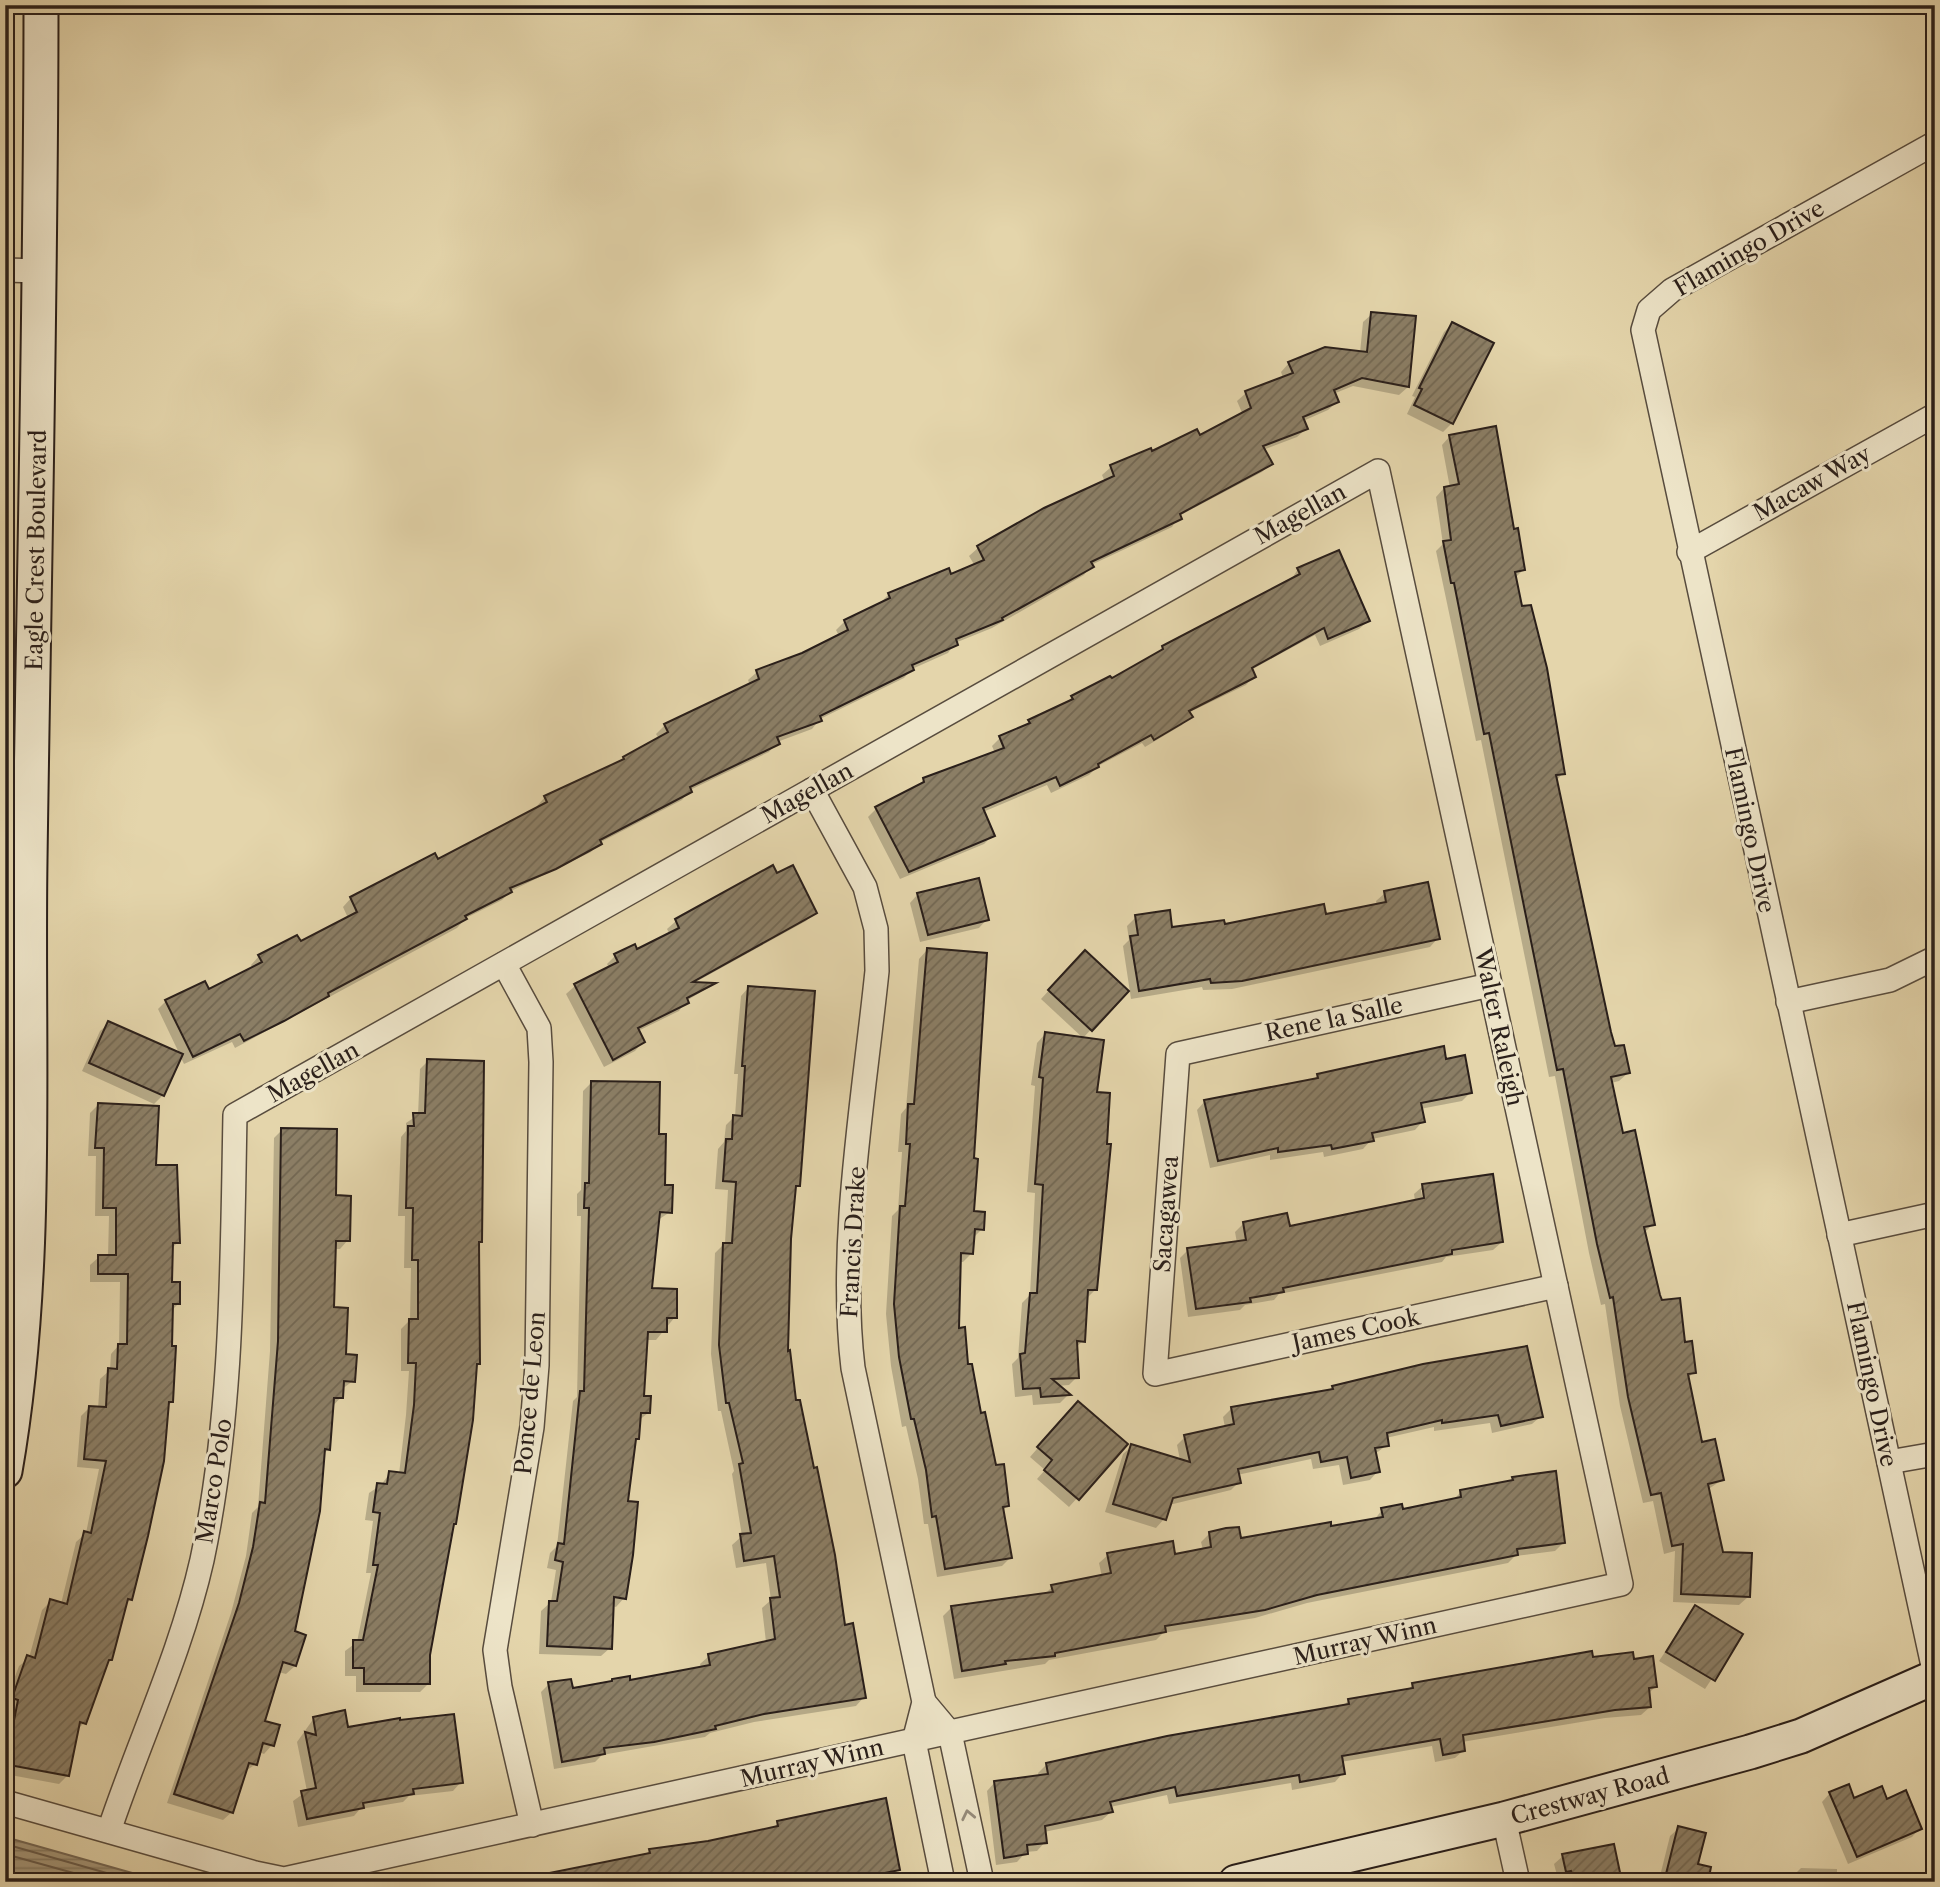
<svg xmlns="http://www.w3.org/2000/svg" width="1940" height="1887" font-family="'Libre Caslon Text',serif">
<style>
.water{fill:url(#water-rules);stroke:#746754;stroke-width:2}
.shadow{fill:#0003;fill-rule:evenodd}
.lines{fill:none;stroke-linecap:round;stroke-linejoin:round}
.shore{stroke:#685b4a;stroke-width:2}
.building{fill:url(#building-hatch);stroke:#2a1f1a;stroke-width:2}
.minor-casing{stroke:#584c3e;stroke-width:26}
.secondary-casing{stroke:#2a1f1a;stroke-width:37}
.minor{stroke:#ede4c8;stroke-width:23}
.secondary{stroke:#ede4c8;stroke-width:33}
.oneway{stroke:#958b7a}
.labels{text-anchor:middle;dominant-baseline:central;stroke-width:6;stroke-linejoin:round;paint-order:stroke}
.street-label{font-size:23px;fill:#2a1f1a;stroke:#ede4c8}
</style>
<defs>
<pattern id="water-rules" width="6" height="5" patternUnits="userSpaceOnUse" patternTransform="scale(1.75)"><rect width="6" height="5" fill="#a5977a"/><path d="M0 2.5h6" fill="none" stroke="#877b63"/></pattern>
<pattern id="building-hatch" width="6" height="6" patternUnits="userSpaceOnUse" patternTransform="scale(1.75)"><rect width="6" height="6" fill="#8b7e65"/><path d="M-1 1l2-2M0 6l6-6M5 7l2-2" fill="none" stroke="#726752"/></pattern>
</defs>
<rect width="100%" height="100%" fill="#e4d5ab"/>
<filter id="stains"><feTurbulence type="fractalNoise" baseFrequency=".00286" numOctaves="4"/><feColorMatrix values="0 0 0 0 .2 0 0 0 0 .09 0 0 0 0 .02 0 0 0 .5 -.17"/></filter>
<radialGradient id="worn" r=".72"><stop offset=".6" stop-color="#630" stop-opacity="0"/><stop offset="1" stop-color="#630" stop-opacity=".3"/></radialGradient>
<polygon class="water" points="5,1837 164,1882 5,1882"/>
<g class="shadow">
<polygon points="1372,314 1408,387 1399,395 1353,386 1333,394 1337,402 1328,410 1303,421 1306,429 1297,437 1263,450 1271,464 1262,472 1179,516 1172,527 1091,565 1084,575 992,628 955,643 948,653 912,669 904,678 820,719 812,729 777,742 769,752 690,790 682,800 599,843 591,852 511,891 502,900 466,918 457,928 235,1048 232,1042 184,1064 180,1056 163,1095 154,1104 82,1071 100,1031 109,1023 180,1055 158,1009 166,1001 208,991 253,969 251,965 259,956 300,943 348,918 343,907 351,898 437,861 538,809 537,806 545,797 618,764 659,739 656,734 665,725 750,685 748,680 757,672 803,655 839,636 836,630 845,621 880,603 889,594 975,566 969,556 978,548 1044,510 1105,482 1102,475 1111,467 1150,450 1151,454 1200,438 1243,415 1237,401 1246,393 1283,378 1281,372 1289,363 1360,353 1363,322"/>
<polygon points="1452,324 1452,423 1443,432 1407,414 1415,397 1412,396 1444,332"/>
<polygon points="1450,436 1512,531 1523,570 1514,579 1563,773 1556,781 1614,1048 1628,1073 1619,1081 1611,1083 1622,1135 1653,1224 1644,1233 1658,1296 1684,1344 1694,1372 1687,1379 1701,1444 1722,1480 1707,1490 1721,1554 1748,1597 1739,1605 1673,1602 1675,1551 1664,1554 1653,1501 1643,1503 1620,1406 1605,1304 1601,1305 1589,1253 1555,1076 1549,1077 1481,740 1476,741 1436,551 1443,544 1436,497 1444,488 1450,488 1442,445"/>
<polygon points="1298,569 1368,621 1359,629 1320,646 1315,635 1251,670 1254,676 1246,685 1188,713 1190,717 1182,725 1145,747 1142,743 1098,766 1089,775 1051,793 1047,785 983,812 993,835 984,844 900,879 868,817 876,809 915,789 924,780 995,753 992,746 1000,738 1065,705 1072,697 1111,681 1154,656 1163,647 1291,580"/>
<polygon points="776,875 815,912 806,921 694,983 713,985 686,1001 679,1011 638,1031 643,1042 635,1051 604,1067 566,994 575,986 609,968 607,964 615,956 636,951 670,935 667,929 676,921 750,879"/>
<polygon points="1385,893 1438,938 1430,947 1232,989 1203,990 1202,987 1131,999 1123,946 1129,940 1127,926 1136,917 1171,929 1324,916 1377,906 1376,901"/>
<polygon points="918,894 987,919 979,928 920,942 910,903"/>
<polygon points="927,950 972,1160 972,1212 982,1229 973,1238 971,1254 963,1262 959,1262 957,1330 979,1415 1007,1506 1002,1511 1010,1558 1002,1566 937,1577 928,1524 924,1524 918,1479 906,1426 902,1427 891,1366 886,1314 892,1216 898,1210 902,1152 898,1152 901,1114 906,1108 919,959"/>
<polygon points="1076,961 1127,991 1083,1038 1041,999"/>
<polygon points="749,987 798,1186 794,1190 789,1239 786,1353 795,1402 813,1470 843,1627 864,1697 856,1706 754,1722 710,1733 705,1737 602,1755 595,1762 554,1769 541,1692 549,1684 571,1690 612,1680 628,1682 701,1668 700,1664 709,1656 766,1642 762,1608 771,1600 766,1563 736,1568 732,1545 742,1536 732,1474 734,1471 721,1411 718,1411 711,1354 715,1253 725,1243 728,1190 715,1189 718,1149 724,1142 726,1125 735,1116 738,1074 734,1074 741,996"/>
<polygon points="1045,1034 1095,1093 1095,1290 1086,1299 1083,1341 1075,1348 1077,1377 1069,1385 1057,1386 1068,1395 1060,1403 1033,1405 1032,1395 1015,1397 1012,1364 1018,1358 1022,1303 1030,1295 1035,1193 1027,1192 1035,1086 1031,1085 1037,1043"/>
<polygon points="428,1061 481,1241 477,1244 478,1363 475,1367 429,1655 429,1683 420,1692 356,1692 356,1676 345,1676 345,1651 357,1642 371,1573 366,1573 373,1521 365,1520 369,1493 381,1485 390,1473 399,1474 406,1415 409,1371 401,1371 401,1329 410,1320 411,1268 404,1268 405,1216 398,1216 401,1137 406,1131 406,1123 418,1115 420,1069"/>
<polygon points="1444,1061 1470,1093 1462,1101 1420,1109 1423,1121 1415,1130 1372,1139 1363,1149 1324,1157 1323,1152 1270,1160 1270,1155 1210,1168 1197,1110 1205,1101 1312,1081 1318,1075"/>
<polygon points="592,1082 658,1136 664,1186 670,1212 658,1220 651,1290 675,1317 656,1340 646,1340 642,1397 648,1413 638,1421 626,1502 624,1598 616,1607 612,1606 610,1648 601,1656 539,1654 541,1611 551,1602 556,1570 547,1568 550,1553 557,1546 573,1401 577,1397 581,1216 577,1216 577,1194 581,1190 583,1091"/>
<polygon points="98,1105 154,1167 178,1242 171,1249 171,1284 178,1304 171,1311 172,1402 167,1406 130,1599 125,1605 110,1659 105,1664 84,1723 76,1731 67,1776 59,1784 5,1774 10,1708 5,1703 19,1666 29,1658 42,1610 51,1601 61,1604 76,1542 86,1533 99,1469 77,1467 81,1416 89,1408 98,1409 100,1379 110,1370 111,1354 119,1345 120,1282 90,1282 90,1265 99,1257 108,1257 109,1216 95,1216 96,1156 88,1156 90,1113"/>
<polygon points="282,1130 334,1197 348,1240 340,1249 334,1249 332,1309 353,1381 342,1389 341,1397 333,1406 329,1449 323,1454 293,1632 295,1666 286,1674 278,1672 263,1722 272,1745 264,1754 259,1752 256,1764 244,1772 232,1812 223,1820 167,1803 231,1613 246,1556 252,1513 258,1507 270,1351 274,1138"/>
<path d="M1423,1186L1502,1242L1493,1250L1446,1257L1442,1262L1279,1294L1274,1300L1245,1305L1240,1310L1188,1317L1180,1258L1188,1250L1237,1243L1235,1232L1244,1223L1288,1228L1415,1201L1414,1194ZM1421,1190H1425L1424,1207Z"/>
<polygon points="1333,1387 1541,1416 1532,1424 1492,1433 1490,1423 1434,1431 1434,1427 1386,1438 1387,1445 1375,1454 1378,1471 1370,1480 1343,1485 1339,1465 1313,1469 1311,1459 1237,1475 1239,1482 1231,1490 1169,1505 1164,1519 1156,1528 1105,1512 1123,1454 1132,1446 1180,1460 1177,1445 1185,1437 1225,1428 1223,1417 1231,1409 1329,1392"/>
<polygon points="1069,1412 1126,1444 1069,1507 1037,1479 1045,1470 1030,1457"/>
<polygon points="1513,1479 1564,1542 1555,1551 1515,1556 1508,1563 1307,1603 1255,1618 1163,1633 1156,1640 1049,1660 1045,1664 954,1679 943,1616 952,1607 1044,1595 1052,1587 1102,1577 1099,1563 1108,1555 1174,1556 1203,1550 1201,1542 1210,1533 1239,1540 1374,1520 1382,1510 1401,1511 1453,1500 1461,1492 1509,1483"/>
<polygon points="1695,1607 1741,1635 1705,1689 1659,1661"/>
<polygon points="1592,1659 1633,1661 1656,1686 1648,1694 1650,1707 1641,1715 1605,1718 1462,1742 1464,1750 1455,1758 1435,1762 1432,1746 1341,1762 1343,1773 1335,1782 1292,1790 1291,1783 1169,1804 1167,1795 1110,1807 1111,1812 1102,1820 1044,1832 1045,1842 1037,1851 1026,1852 1017,1862 996,1865 987,1791 995,1782 1039,1777 1038,1773 1047,1764 1342,1707 1349,1700 1407,1690 1413,1685"/>
<polygon points="314,1718 347,1729 461,1782 453,1791 409,1796 403,1802 360,1809 354,1816 298,1827 293,1801 307,1791 297,1742"/>
<polygon points="1830,1793 1853,1800 1920,1828 1912,1837 1848,1864 1822,1802"/>
<polygon points="778,1823 898,1870 890,1878 874,1882 518,1882 644,1856 650,1850 709,1843 772,1829"/>
<polygon points="1679,1828 1695,1865 1706,1880 1711,1882 1663,1882 1661,1872 1670,1836"/>
<polygon points="1563,1856 1608,1871 1558,1879 1554,1864"/>
<polygon points="1801,1868 1837,1869 1837,1882 1792,1882 1792,1877"/>
</g>
<g class="lines">
<g class="shore">
<polyline points="5,1844 138,1882"/>
<polyline points="5,1854 106,1882"/>
</g>
</g>
<g class="building">
<polygon points="1371,312 1416,316 1409,387 1362,378 1334,390 1339,402 1303,417 1308,429 1263,446 1273,464 1180,514 1182,519 1091,562 1094,567 1002,618 1003,620 956,639 958,645 912,665 914,670 820,716 822,721 777,737 780,744 690,787 692,792 600,840 602,844 556,869 510,888 512,892 465,916 467,919 328,993 329,996 284,1021 244,1041 240,1034 193,1057 165,1000 205,981 209,989 262,962 258,955 297,935 301,941 357,912 350,897 435,853 438,859 547,802 544,796 624,759 623,757 668,732 664,724 759,679 756,670 802,653 848,630 844,620 890,598 888,593 949,568 951,574 984,560 977,546 1044,508 1114,476 1110,465 1151,448 1152,451 1197,429 1200,435 1251,408 1245,391 1293,373 1288,362 1325,347 1367,352"/>
<polygon points="1452,322 1494,343 1453,424 1414,405 1422,389 1419,388"/>
<polygon points="1496,426 1514,529 1518,528 1525,570 1515,572 1522,606 1531,605 1547,668 1565,774 1556,775 1611,1032 1615,1046 1624,1045 1630,1073 1611,1077 1623,1133 1635,1130 1655,1225 1644,1227 1660,1295 1662,1300 1680,1298 1685,1342 1692,1341 1696,1373 1688,1374 1702,1442 1715,1439 1724,1480 1708,1484 1723,1552 1752,1553 1750,1597 1681,1594 1683,1544 1672,1546 1661,1493 1651,1495 1628,1397 1613,1297 1610,1298 1597,1244 1563,1069 1557,1070 1489,733 1484,734 1454,583 1451,583 1443,541 1451,540 1444,487 1459,484 1449,435"/>
<polygon points="1339,550 1370,621 1328,639 1324,628 1252,668 1256,677 1189,711 1193,717 1154,740 1151,735 1098,764 1099,767 1060,786 1056,777 983,808 995,836 909,872 875,807 924,782 923,778 1004,748 999,736 1030,723 1028,720 1073,699 1071,696 1110,676 1112,678 1163,649 1162,646 1300,574 1297,568"/>
<polygon points="773,865 777,873 793,865 817,913 693,982 716,983 687,998 689,1003 638,1028 645,1042 613,1060 574,984 618,962 614,954 635,944 637,949 679,928 675,919"/>
<polygon points="979,878 989,920 928,935 917,893"/>
<polygon points="1428,882 1440,939 1242,981 1211,983 1210,979 1139,991 1130,936 1138,935 1135,915 1170,910 1172,927 1224,920 1225,924 1324,904 1326,914 1386,902 1384,891"/>
<polygon points="927,948 987,953 974,1158 978,1159 974,1211 985,1212 984,1230 975,1229 973,1254 961,1253 959,1328 965,1327 968,1364 972,1364 981,1413 985,1412 996,1465 1004,1464 1009,1506 1003,1507 1012,1558 945,1569 936,1516 932,1517 926,1470 914,1419 911,1419 899,1357 894,1304 900,1206 905,1206 910,1144 906,1144 908,1104 914,1104"/>
<polygon points="1085,950 1129,991 1092,1031 1048,990"/>
<polygon points="748,986 815,991 800,1186 796,1186 791,1239 788,1351 790,1350 796,1400 800,1400 814,1468 817,1467 835,1555 845,1625 853,1623 866,1698 764,1714 715,1726 716,1729 654,1742 604,1748 605,1754 562,1762 548,1682 571,1679 573,1688 612,1681 612,1679 630,1676 630,1680 710,1665 708,1654 775,1639 770,1598 780,1597 774,1556 744,1561 740,1534 751,1533 739,1464 743,1463 729,1403 726,1403 719,1345 723,1243 732,1243 736,1182 723,1181 726,1139 732,1139 733,1115 742,1116 745,1066 742,1066"/>
<polygon points="108,1021 183,1054 164,1096 89,1063"/>
<polygon points="1045,1032 1104,1040 1097,1092 1110,1093 1107,1144 1111,1144 1097,1290 1088,1290 1085,1342 1077,1341 1079,1378 1052,1379 1071,1395 1041,1397 1040,1388 1023,1389 1020,1354 1025,1353 1030,1293 1037,1293 1043,1185 1035,1184 1043,1078 1039,1077"/>
<polygon points="1444,1046 1446,1059 1465,1055 1472,1093 1421,1103 1425,1122 1372,1133 1374,1141 1332,1149 1331,1145 1278,1152 1278,1148 1218,1161 1204,1100 1318,1078 1317,1074"/>
<polygon points="427,1059 484,1061 482,1242 479,1242 480,1364 477,1364 473,1420 456,1524 454,1524 430,1655 430,1684 364,1684 364,1668 353,1668 353,1640 363,1640 378,1565 373,1565 380,1513 373,1512 377,1483 387,1484 389,1471 405,1473 414,1405 416,1363 408,1363 409,1319 418,1319 418,1260 412,1260 413,1208 406,1208 408,1126 414,1126 413,1113 425,1113"/>
<polygon points="591,1081 660,1082 659,1134 666,1134 665,1185 673,1185 672,1213 660,1212 652,1288 677,1289 677,1318 667,1318 667,1332 648,1332 644,1396 651,1396 650,1413 641,1413 639,1439 636,1439 628,1501 638,1502 633,1555 626,1599 614,1597 612,1649 547,1646 549,1601 557,1601 563,1562 555,1560 558,1543 564,1544 580,1391 584,1391 589,1208 584,1208 585,1183 589,1183"/>
<polygon points="98,1103 159,1106 156,1165 177,1165 180,1243 173,1243 172,1282 180,1282 180,1304 173,1304 172,1346 176,1346 173,1402 169,1402 164,1461 148,1536 132,1600 128,1599 112,1660 109,1660 86,1724 80,1722 69,1776 9,1765 12,1747 9,1746 18,1700 12,1698 27,1655 35,1658 50,1599 67,1604 84,1531 91,1533 106,1461 84,1459 89,1406 106,1407 108,1368 117,1369 118,1344 127,1344 128,1274 98,1274 98,1255 116,1255 116,1208 103,1208 104,1148 95,1148"/>
<polygon points="281,1128 337,1129 336,1195 351,1196 350,1241 336,1241 334,1307 348,1308 346,1354 357,1355 355,1382 344,1381 343,1398 334,1398 330,1450 325,1449 320,1511 295,1631 306,1635 296,1666 283,1662 265,1721 280,1725 274,1746 263,1743 257,1765 249,1763 233,1813 174,1794 239,1603 253,1547 260,1502 265,1503 278,1341"/>
<polygon points="1493,1174 1503,1242 1452,1250 1452,1254 1283,1288 1284,1292 1250,1298 1251,1302 1196,1309 1187,1248 1246,1240 1243,1222 1287,1213 1290,1226 1424,1198 1422,1184"/>
<polygon points="1527,1346 1543,1417 1501,1426 1498,1415 1442,1423 1442,1420 1387,1433 1389,1446 1375,1448 1380,1472 1351,1478 1347,1457 1321,1462 1319,1452 1238,1469 1241,1483 1173,1498 1166,1520 1113,1504 1131,1444 1190,1462 1184,1435 1234,1424 1231,1407 1333,1389 1332,1386 1423,1364"/>
<polygon points="1078,1401 1128,1444 1079,1500 1044,1470 1052,1460 1037,1447"/>
<polygon points="1556,1471 1565,1543 1517,1549 1518,1555 1317,1595 1265,1610 1165,1626 1166,1632 1055,1653 1055,1656 1005,1661 1006,1664 962,1671 951,1606 1053,1592 1051,1585 1111,1573 1107,1553 1173,1541 1175,1554 1211,1547 1209,1532 1226,1528 1239,1527 1241,1538 1331,1522 1331,1526 1383,1517 1381,1508 1402,1504 1403,1509 1461,1497 1460,1490 1513,1480 1512,1477"/>
<polygon points="1695,1605 1743,1634 1715,1681 1666,1652"/>
<polygon points="1592,1651 1593,1657 1633,1652 1634,1659 1653,1656 1657,1687 1649,1688 1651,1707 1615,1710 1463,1735 1465,1751 1443,1755 1440,1739 1342,1756 1345,1774 1300,1782 1299,1775 1177,1796 1175,1787 1110,1802 1113,1812 1045,1826 1047,1843 1027,1845 1028,1854 1004,1858 994,1781 1048,1774 1046,1763 1167,1736 1349,1704 1348,1699 1413,1688 1412,1683"/>
<polygon points="345,1710 348,1727 400,1718 400,1720 454,1714 463,1783 413,1789 414,1794 363,1803 364,1808 307,1819 301,1791 316,1788 305,1732 316,1735 313,1717"/>
<polygon points="1849,1784 1854,1798 1882,1786 1887,1799 1906,1790 1922,1829 1857,1857 1829,1792"/>
<polygon points="886,1798 900,1870 839,1882 549,1882 549,1873 650,1853 649,1849 708,1841 778,1826 777,1821"/>
<polygon points="1678,1826 1706,1833 1698,1864 1711,1867 1708,1882 1664,1882"/>
<polygon points="1614,1844 1622,1882 1574,1882 1571,1871 1566,1872 1562,1854"/>
</g>
<g class="lines">
<defs>
<g id="minor">
<polyline points="1935,143 1672,290 1649,310 1643,330 1935,1675"/>
<polyline points="5,270 41,271"/>
<polyline points="1689,552 1935,415"/>
<path d="M812,790L865,887L876,929L877,971C864,1098 838,1243 853,1368L924,1702L914,1741L943,1882"/>
<polyline points="504,964 539,1028 541,1062 537,1365 532,1427 495,1650 500,1687 532,1825"/>
<polyline points="1490,985 1178,1054 1155,1374 1556,1286"/>
<polyline points="1788,1002 1890,980 1935,958"/>
<polyline points="1839,1235 1935,1214"/>
<polyline points="1889,1462 1935,1454"/>
<polyline points="924,1702 950,1733 982,1882"/>
<path d="M5,1802L255,1873L284,1879L1621,1584L1378,471L235,1115C232,1264 233,1414 202,1560C181,1653 139,1741 109,1831"/>
<polyline points="1504,1819 1518,1882"/>
</g>
<g id="secondary">
<path d="M5,1471C40,1270 27,1063 30,860C34,575 41,290 41,5"/>
<polyline points="1236,1882 1504,1819 1750,1752 1801,1736 1935,1677"/>
</g>
</defs>
<use href="#minor" class="minor-casing"/>
<use href="#secondary" class="secondary-casing"/>
<use href="#minor" class="minor"/>
<use href="#secondary" class="secondary"/>
</g>
<defs><path id="oneway-chevron" d="M-2-3.5L2.5 0L-2 3.5" fill="none" stroke-width="1.6" stroke-linecap="round" stroke-linejoin="round" transform="scale(1.75)"/></defs>
<use class="oneway" href="#oneway-chevron" transform="translate(968 1815) rotate(-102)"/>
<g class="labels">
<g class="street-label">
<text transform="translate(1749 248) rotate(-30)">Flamingo Drive</text>
<text transform="translate(1812 483) rotate(-29)">Macaw Way</text>
<text transform="translate(1300 514) rotate(-29)">Magellan</text>
<text transform="translate(36 550) rotate(-89)">Eagle Crest Boulevard</text>
<text transform="translate(807 793) rotate(-29)">Magellan</text>
<text transform="translate(1750 830) rotate(78)">Flamingo Drive</text>
<text transform="translate(1334 1019) rotate(-12)">Rene la Salle</text>
<text transform="translate(1499 1027) rotate(78)">Walter Raleigh</text>
<text transform="translate(313 1072) rotate(-29)">Magellan</text>
<text transform="translate(1166 1214) rotate(-86)">Sacagawea</text>
<text transform="translate(853 1242) rotate(-87)">Francis Drake</text>
<text transform="translate(1356 1330) rotate(-12)">James Cook</text>
<text transform="translate(1872 1384) rotate(78)">Flamingo Drive</text>
<text transform="translate(530 1393) rotate(-85)">Ponce de Leon</text>
<text transform="translate(214 1481) rotate(-81)">Marco Polo</text>
<text transform="translate(1365 1641) rotate(-13)">Murray Winn</text>
<text transform="translate(812 1763) rotate(-13)">Murray Winn</text>
<text transform="translate(1590 1796) rotate(-15)">Crestway Road</text>
</g>
</g>
<rect width="1940" height="1887" fill="none" stroke="#e4d5ab" stroke-width="28"/>
<rect x="7" y="7" width="1926" height="1873" fill="none" stroke="#2a1f1a" stroke-width="3.5"/>
<rect x="14" y="14" width="1912" height="1859" fill="none" stroke="#2a1f1a" stroke-width="2"/>
<rect width="100%" height="100%" filter="url(#stains)"/>
<rect width="100%" height="100%" fill="url(#worn)"/>
</svg>
